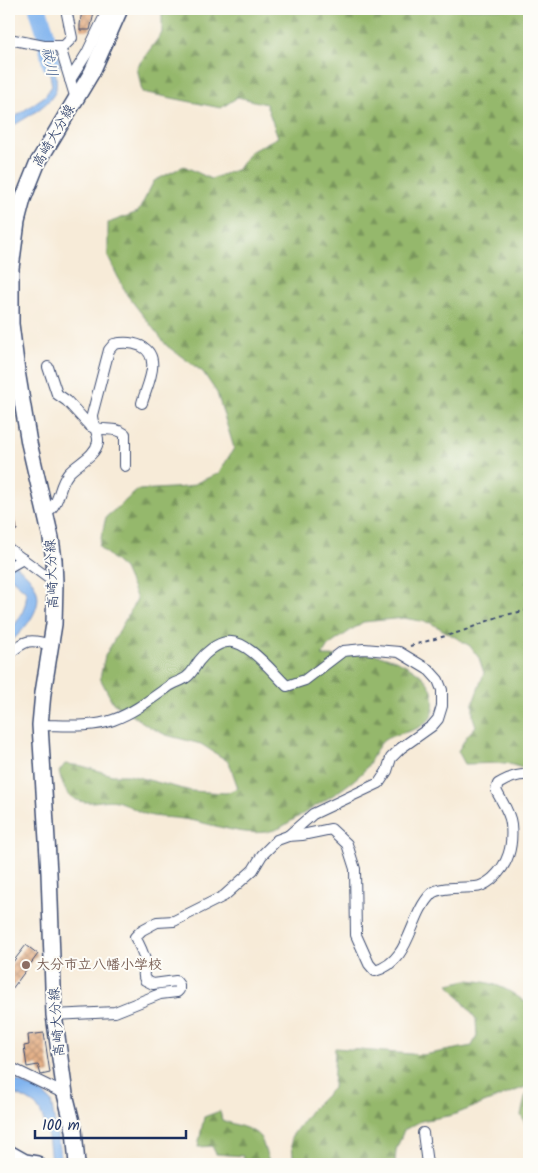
<svg xmlns="http://www.w3.org/2000/svg" width="538" height="1173" font-family="Kalam,'Klee One',sans-serif">
<style>
.forest{fill:url(#forest-firs);stroke:#587465}
.water{fill:#81b4ee;stroke:#4e72a6}
.lines{fill:none;stroke-linecap:round;stroke-linejoin:round}
.river{stroke:#81b4ee;stroke-width:18}
.building{fill:url(#building-cross-hatch)}
.street-casing{stroke:#3c4b70;stroke-width:12}
.secondary-casing{stroke:#3c4b70;stroke-width:18}
.path{stroke:#3c4b70;stroke-width:2;stroke-dasharray:4 4;stroke-linecap:butt}
.street{stroke:#fff;stroke-width:10}
.secondary{stroke:#fff;stroke-width:15}
.education-dot{fill:#8d6e63;stroke:#fdfcf7;stroke-width:2}
.labels{text-anchor:middle;dominant-baseline:central;stroke-width:4;stroke-linejoin:round;paint-order:stroke}
.street-label{font-size:14px;fill:#1b2f5e;stroke:#fdfcf7}
.education-label{font-size:14px;font-weight:bold;fill:#785e54;stroke:#fdfcf7;text-anchor:start}
.water-label{font-size:15px;font-style:italic;fill:#3a5789;stroke:#fdfcf7}
</style>
<defs>
<pattern id="forest-firs" width="22" height="20" patternUnits="userSpaceOnUse" patternTransform="scale(1.25)"><rect width="22" height="20" fill="#95b86c"/><path d="M5 1l3.5 6h-7zM16 11l3.5 6h-7z" fill="#79965c"/></pattern>
<pattern id="building-cross-hatch" width="8" height="8" patternUnits="userSpaceOnUse" patternTransform="scale(1.25)"><rect width="8" height="8" fill="#e4b087"/><path d="M0 0l8 8M0 8l8-8" fill="none" stroke="#b89072"/></pattern>
</defs>
<rect width="100%" height="100%" fill="#fdfcf7"/>
<filter id="ink" filterUnits="userSpaceOnUse"><feTurbulence type="fractalNoise" baseFrequency=".02" numOctaves="2"/><feDisplacementMap in="SourceGraphic" scale="10" xChannelSelector="R" yChannelSelector="G"/><feConvolveMatrix kernelMatrix="1 2 1 2 8 2 1 2 1" color-interpolation-filters="sRGB"/></filter>
<filter id="wash" filterUnits="userSpaceOnUse"><feTurbulence type="fractalNoise" baseFrequency=".0096" numOctaves="4" result="noise"/><feDisplacementMap in="SourceGraphic" scale="20" xChannelSelector="R" yChannelSelector="G"/><feGaussianBlur stdDeviation="1.12" result="paint"/><feColorMatrix in="noise" values="0 0 0 0 0 0 0 0 0 0 0 0 0 0 0 0 0 1.4 0 .05"/><feComposite in="paint" operator="in"/></filter>
<g filter="url(#wash)">
<rect width="100%" height="100%" fill="#f7ebd8"/>
<g class="forest">
<path d="M162,9H529V770L506,763L465,764L458,751L467,736L476,726L473,717V703L484,673L479,658L470,646L431,623L404,618L363,622L328,646L322,656C337,657 352,654 368,654C389,654 431,672 433,696C434,705 434,715 428,721C417,733 392,733 383,741C374,750 371,764 362,773C342,792 305,812 280,828C249,841 215,823 183,819C171,817 156,818 145,814C136,811 127,804 117,801C102,798 87,807 73,798C64,793 62,781 59,772L65,764L82,766L112,775H129L191,791L226,793L238,788L229,762L201,744L166,735L150,727L113,703L100,678L105,656L137,599L124,569L99,547L106,517L138,490L187,487L219,473L234,448L217,393L203,372L167,346L127,295L108,257V223L138,212L154,181L184,166L211,179L238,169L250,152L278,137L266,104L238,97L221,108L142,92L137,67L162,33Z"/>
<path d="M467,980C495,982 507,988 529,1005V1132L521,1115L528,1086L453,1115L421,1121L404,1130L396,1150L395,1164H294L291,1137L311,1110L333,1088L335,1048L423,1055L472,1046L477,1036L476,1019L449,984Z"/>
<path d="M220,1111L222,1120C233,1125 252,1127 260,1137C264,1143 266,1157 271,1164H244L243,1156L216,1154L212,1146L198,1147L204,1117Z"/>
</g>
<g class="water">
<path d="M46,50H51C53,62 58,77 56,89C53,104 22,120 9,128V121L45,96L52,86Z"/>
<path d="M9,560C16,566 27,573 32,581C49,605 25,628 9,644V632C19,620 28,607 26,591L9,576Z"/>
<path d="M9,1078L40,1091L51,1101L62,1164H51C50,1148 47,1115 34,1104C27,1099 17,1095 9,1091Z"/>
</g>
<g class="lines">
<polyline class="river" points="38,9 45,31 51,64"/>
</g>
<g id="blocks">
<g class="building">
<polygon points="82,9 95,9 90,30 80,30 80,25"/>
<polygon points="9,507 12,507 17,530 9,532"/>
<polygon points="26,945 38,954 9,993 9,967"/>
<polygon points="44,1033 50,1073 41,1075 38,1065 27,1067 24,1046 29,1045 28,1035"/>
</g>
</g>
</g>
<g filter="url(#ink)">
<use href="#blocks" fill-opacity="0" stroke="#3c4b70" stroke-width="1"/>
<g class="lines">
<defs>
<g id="street">
<polyline points="9,39 44,46 64,46 72,38 66,9"/>
<polyline points="60,47 76,99"/>
<polyline points="70,80 87,53 108,9"/>
<path d="M48,367L57,394L67,401L90,426C101,432 116,426 125,434V466"/>
<path d="M45,514C62,502 57,488 68,474C77,463 95,457 98,442C99,433 92,425 92,415L109,350L114,344C123,342 132,342 141,346C163,357 147,385 142,403"/>
<polyline points="9,549 55,583"/>
<polyline points="9,567 23,559"/>
<path d="M9,654C25,640 30,638 50,645"/>
<path d="M40,725C63,725 91,728 113,720C133,713 151,699 168,687C174,682 183,681 188,676C193,672 195,666 199,661C205,653 217,643 227,642C247,639 273,673 287,686L305,680L343,651L364,649L399,652L429,670L438,680L442,690V706L438,719L432,726L401,748L391,758L387,771L379,783L313,814L288,836"/>
<path d="M54,1015L115,1012L160,994L177,992L179,990V985L176,981L153,984L145,980C141,973 147,968 145,960C143,952 139,944 135,937L142,930L157,922L174,921L224,896L253,870L262,855L277,840L288,836L302,835L331,829L347,844L355,869L356,935L369,964L375,971C411,961 409,917 431,894C439,886 464,888 475,887C481,887 487,883 492,879C509,864 513,846 511,824C510,812 501,801 496,790L498,784C508,778 518,774 529,775"/>
<polyline points="9,1067 65,1094"/>
<polyline points="423,1133 427,1164"/>
</g>
<g id="secondary">
<polyline points="9,1153 25,1162 37,1164"/>
<polyline points="77,1164 74,1130 65,1094 54,1015 49,873 40,725 43,693 54,624 55,583 54,560 51,538 29,443 17,371 11,324 11,268 17,222 23,199 37,164 92,72 120,9"/>
</g>
</defs>
<use href="#street" class="street-casing"/>
<use href="#secondary" class="secondary-casing"/>
<polyline class="path" points="410,646 463,631 500,616 529,610"/>
<use href="#street" class="street"/>
<use href="#secondary" class="secondary"/>
</g>
</g>
<circle class="education-dot" cx="26" cy="965" r="5"/>
<g class="labels">
<g class="street-label">
<text transform="translate(54 136) rotate(-60)">高崎大分線</text>
<text transform="translate(52 574) rotate(-93)">高崎大分線</text>
<text transform="translate(57 1022) rotate(-95)">高崎大分線</text>
</g>
<g class="education-label">
<text x="36" y="965">大分市立八幡小学校</text>
</g>
<g class="water-label">
<text transform="translate(49 62) rotate(79)">祓川</text>
</g>
</g>
<rect width="538" height="1173" fill="none" stroke="#fdfcf7" stroke-width="30"/>
<path d="M35 1130v8h151v-8" fill="none" stroke="#1b2f5e" stroke-width="2.5"/>
<text x="42" y="1130" font-size="15" fill="#1b2f5e" stroke="#fdfcf7" stroke-width="4" paint-order="stroke">100 m</text>
</svg>
